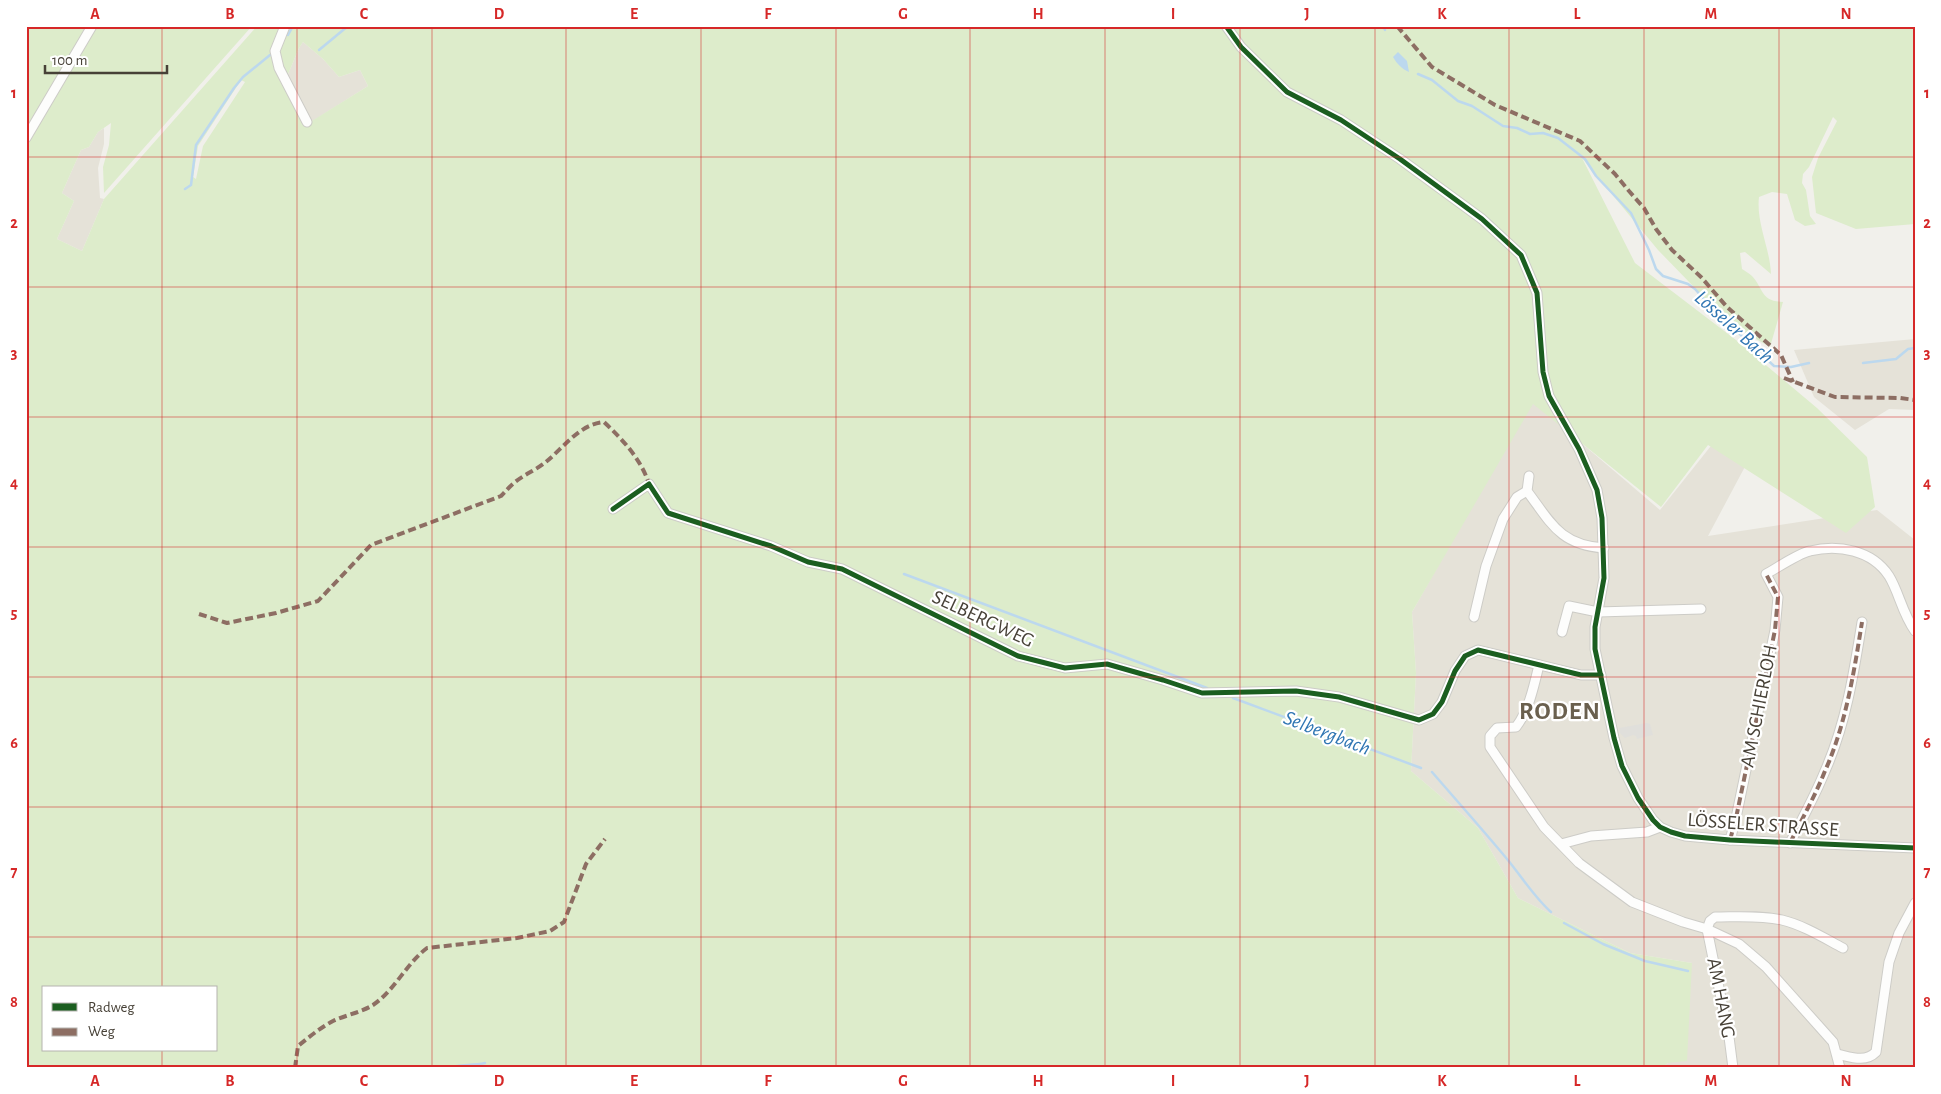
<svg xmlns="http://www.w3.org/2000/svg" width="1941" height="1094" font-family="'Alegreya Sans',sans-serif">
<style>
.residential{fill:#e5e2d8}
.green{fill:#ddeccb;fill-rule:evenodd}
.parking{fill:#e0dfdb}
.water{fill:#bcd8ee}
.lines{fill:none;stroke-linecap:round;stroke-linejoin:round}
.stream{stroke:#bcd8ee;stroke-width:2.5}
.minor-casing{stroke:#cdccc7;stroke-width:11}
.minor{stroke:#fdfdfc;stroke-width:9}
.quiet{stroke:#8d6e63;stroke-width:4;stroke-dasharray:8 4;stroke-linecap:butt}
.cycleway-casing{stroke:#fff;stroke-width:8}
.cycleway{stroke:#1b5e20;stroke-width:5}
.grid{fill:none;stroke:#d62828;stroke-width:1;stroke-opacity:0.55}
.labels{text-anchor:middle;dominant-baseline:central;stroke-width:4.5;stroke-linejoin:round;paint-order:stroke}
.street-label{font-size:20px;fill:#474137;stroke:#fff}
.water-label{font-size:21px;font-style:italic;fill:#3076b3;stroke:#fff}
.district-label{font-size:25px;font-weight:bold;letter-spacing:1px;fill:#6a604e;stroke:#fff}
.neatline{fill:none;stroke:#d62828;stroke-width:2}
.grid-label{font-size:16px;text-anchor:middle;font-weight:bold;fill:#d62828}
</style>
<rect width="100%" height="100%" fill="#f1f0eb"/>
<g class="residential">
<polygon points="303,42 323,59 339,77 360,70 368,86 311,122 286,79 299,48"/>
<polygon points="104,128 104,144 98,168 100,198 104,199 82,251 57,239 74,201 62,193 81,150 89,147 98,132"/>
<polygon points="1915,339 1915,410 1889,409 1855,430 1814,397 1794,350"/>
<polygon points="1532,401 1660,510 1714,442 1748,461 1708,536 1877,510 1915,540 1915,1068 1661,1068 1668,1063 1692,963 1630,953 1518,898 1478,828 1411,771 1416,673 1412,612"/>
</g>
<path class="green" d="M26,26H252L104,193L103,167L109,145L111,123L98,132L89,147L81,150L62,193L74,201L57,239L82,251L104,199L257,26H282C280,33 275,41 274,49C269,69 296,107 307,124L368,86L360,70L339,77L323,59L303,42L299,48L286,79L277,51L287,26H1915V224L1856,229L1816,213L1812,177L1818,158L1837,121L1833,117L1809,167L1803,174L1802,183L1806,190L1810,216L1816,224L1805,226L1795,220L1787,194L1772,192L1759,197C1756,223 1770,248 1771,274L1745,252L1740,253L1742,269C1745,271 1749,273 1752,276C1764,289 1760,301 1783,302L1770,347L1723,320L1692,285L1658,250L1582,158L1635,263L1736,340L1817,408L1867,457L1875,507L1846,533L1708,445L1661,507L1533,404L1412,612L1416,673L1411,771L1478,828L1518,898L1630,953L1692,963L1687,1061L1668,1063L1661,1068H26ZM241,80L245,82L203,146L196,179L193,177L198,146ZM44,988H216V1050H44Z"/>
<polygon class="parking" points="1647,723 1650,724 1653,735 1637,739 1636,736 1633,735 1625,738 1620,733 1619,728"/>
<path class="water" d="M1398,52L1407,61L1409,72C1402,69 1397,64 1393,57Z"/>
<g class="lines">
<g class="stream">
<polyline points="1383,26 1385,30"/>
<polyline points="288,35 293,26"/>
<polyline points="319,50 348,26"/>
<polyline points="1418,74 1432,80 1458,101 1472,106 1503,126 1517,128 1530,134 1543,133 1558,138 1585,159 1596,176 1631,213 1649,250 1656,269 1663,276 1688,284 1695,289 1710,306 1774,366 1791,367 1809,363"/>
<polyline points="185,189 191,185 196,145 234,88 243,77 270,55"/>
<polyline points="1863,363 1896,359 1908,349 1915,348"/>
<polyline points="904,574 1207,688"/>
<polyline points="1233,698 1421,768"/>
<path d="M1432,772C1457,801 1483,830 1507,859C1522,877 1534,897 1551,912"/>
<polyline points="1564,923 1603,944 1645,961 1688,971"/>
<path d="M447,1068C460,1064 472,1066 485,1063"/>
</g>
<defs>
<g id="minor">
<polyline points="285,26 275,51 279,68 307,122"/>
<polyline points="1226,26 1241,47 1287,92 1341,120 1400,159 1482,219 1521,255 1537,293 1543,372 1549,396 1579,449 1597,490 1602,518 1604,578 1595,627 1595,649 1614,738 1622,766 1638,798 1653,820 1660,827 1671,832 1685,836 1730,840 1915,848"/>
<polyline points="26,138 92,26"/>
<path d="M1529,476L1527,491C1551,523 1560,545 1604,548"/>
<polyline points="613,509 649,484 668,513 771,546 808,562 842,569 1018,656 1065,668 1107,664 1163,680 1202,693 1296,691 1339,697 1419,720 1433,714 1442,702 1455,671 1465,656 1478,650 1581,675 1601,675"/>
<polyline points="1474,617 1486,566 1503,519 1517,497 1527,491"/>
<polyline points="1562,632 1569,606 1598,612 1701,609"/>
<path d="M1539,665C1534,686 1529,710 1516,727L1497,728L1490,736V747L1544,827L1579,863L1632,902L1683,922L1707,929L1739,944L1766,967L1833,1042L1840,1068"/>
<path d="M1730,840L1736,818L1775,630L1778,597L1766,574C1777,568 1799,553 1810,551C1838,544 1872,550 1889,576C1899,592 1902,613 1915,631"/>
<path d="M1790,843C1802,819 1815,796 1825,771C1846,724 1854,672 1862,622"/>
<polyline points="1561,844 1591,836 1647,832 1660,827"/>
<path d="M1837,1054C1851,1057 1865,1063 1876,1052L1889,962L1899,933L1915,903"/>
<path d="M1733,1068L1729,1037L1707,929L1710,921L1715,917C1736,917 1760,915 1782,920C1803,925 1824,938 1843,948"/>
</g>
</defs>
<use href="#minor" class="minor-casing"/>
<use href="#minor" class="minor"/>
<g class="quiet">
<polyline points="1359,26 1365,26"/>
<polyline points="1397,26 1432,67 1495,105 1580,141 1615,174 1629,191 1644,208 1656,229 1672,250 1701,277 1727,307 1781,355 1793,382"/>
<polyline points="1784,378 1835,397 1900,398 1915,400"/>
<path d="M199,614L227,623L276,613L318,601L371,545L501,496C506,491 510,486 515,482C525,474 538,469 547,461C564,447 580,424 604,422C623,440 641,459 649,484"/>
<polyline points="1730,840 1736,818 1775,630 1778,597 1766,574"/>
<path d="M1790,843C1802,819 1815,796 1825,771C1846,724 1854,672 1862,622"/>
<path d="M295,1068L298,1046C309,1037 320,1028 333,1021C346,1015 362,1012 373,1005C395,990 406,964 427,948L517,938L550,931L564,922L586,864L605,839"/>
</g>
<defs>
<g id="cycleway">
<polyline points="1226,26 1241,47 1287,92 1341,120 1400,159 1482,219 1521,255 1537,293 1543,372 1549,396 1579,449 1597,490 1602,518 1604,578 1595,627 1595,649 1614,738 1622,766 1638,798 1653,820 1660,827 1671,832 1685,836 1730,840 1915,848"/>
<polyline points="613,509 649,484 668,513 771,546 808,562 842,569 1018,656 1065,668 1107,664 1163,680 1202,693 1296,691 1339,697 1419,720 1433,714 1442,702 1455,671 1465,656 1478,650 1581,675 1601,675"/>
</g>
</defs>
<use href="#cycleway" class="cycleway-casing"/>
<use href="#cycleway" class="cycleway"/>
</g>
<path class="grid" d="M162,26V988M297,26V1068M432,26V1068M566,26V1068M701,26V1068M836,26V1068M970,26V1068M1105,26V1068M1240,26V1068M1375,26V1068M1509,26V1068M1644,26V1068M1779,26V1068M26,157H1915M26,287H1915M26,417H1915M26,547H1915M26,677H1915M26,807H1915M26,937H1915M162,1050V1068"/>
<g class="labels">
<g class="street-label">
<text transform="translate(983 619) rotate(25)">SELBERGWEG</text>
<text transform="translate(1759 706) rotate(-79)">AM SCHIERLOH</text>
<text transform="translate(1763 825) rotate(4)">LÖSSELER STRASSE</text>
<text transform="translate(1721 998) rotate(79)">AM HANG</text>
</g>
<g class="water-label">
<text transform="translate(1734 327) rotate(42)">Lösseler Bach</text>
<text transform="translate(1327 733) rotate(21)">Selbergbach</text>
</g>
<g class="district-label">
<text x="1560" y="711">RODEN</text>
</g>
</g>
<rect width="1941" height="1094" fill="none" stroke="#ffffff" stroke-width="55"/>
<rect x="42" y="986" width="175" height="65" fill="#ffffff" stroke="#b5b3af"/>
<rect x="52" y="1003" width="25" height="8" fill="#1b5e20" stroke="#b5b3af"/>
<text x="88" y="1012" font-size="15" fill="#474137">Radweg</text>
<rect x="52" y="1028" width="25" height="8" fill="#8d6e63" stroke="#b5b3af"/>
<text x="88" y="1036" font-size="15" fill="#474137">Weg</text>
<path d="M45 65v8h122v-8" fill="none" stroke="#474137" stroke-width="2.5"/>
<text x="52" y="65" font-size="15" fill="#474137" stroke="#ffffff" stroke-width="4" paint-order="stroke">100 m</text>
<rect x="28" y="28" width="1886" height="1038" class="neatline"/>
<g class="grid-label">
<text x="95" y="19">A</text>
<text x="230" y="19">B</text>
<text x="364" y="19">C</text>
<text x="499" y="19">D</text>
<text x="634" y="19">E</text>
<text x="768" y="19">F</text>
<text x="903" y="19">G</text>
<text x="1038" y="19">H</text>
<text x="1173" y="19">I</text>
<text x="1307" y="19">J</text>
<text x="1442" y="19">K</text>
<text x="1577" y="19">L</text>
<text x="1711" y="19">M</text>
<text x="1846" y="19">N</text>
<text x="14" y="98">1</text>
<text x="1927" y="98">1</text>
<text x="14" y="228">2</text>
<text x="1927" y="228">2</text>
<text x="14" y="358">3</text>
<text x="1927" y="358">3</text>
<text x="14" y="488">4</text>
<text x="1927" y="488">4</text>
<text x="14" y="618">5</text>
<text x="1927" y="618">5</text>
<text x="14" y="748">6</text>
<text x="1927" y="748">6</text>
<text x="14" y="877">7</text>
<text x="1927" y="877">7</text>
<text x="14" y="1007">8</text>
<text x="1927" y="1007">8</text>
<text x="95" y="1086">A</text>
<text x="230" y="1086">B</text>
<text x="364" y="1086">C</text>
<text x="499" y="1086">D</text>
<text x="634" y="1086">E</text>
<text x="768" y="1086">F</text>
<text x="903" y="1086">G</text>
<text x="1038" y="1086">H</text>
<text x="1173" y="1086">I</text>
<text x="1307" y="1086">J</text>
<text x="1442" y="1086">K</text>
<text x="1577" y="1086">L</text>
<text x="1711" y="1086">M</text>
<text x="1846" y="1086">N</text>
</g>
</svg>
